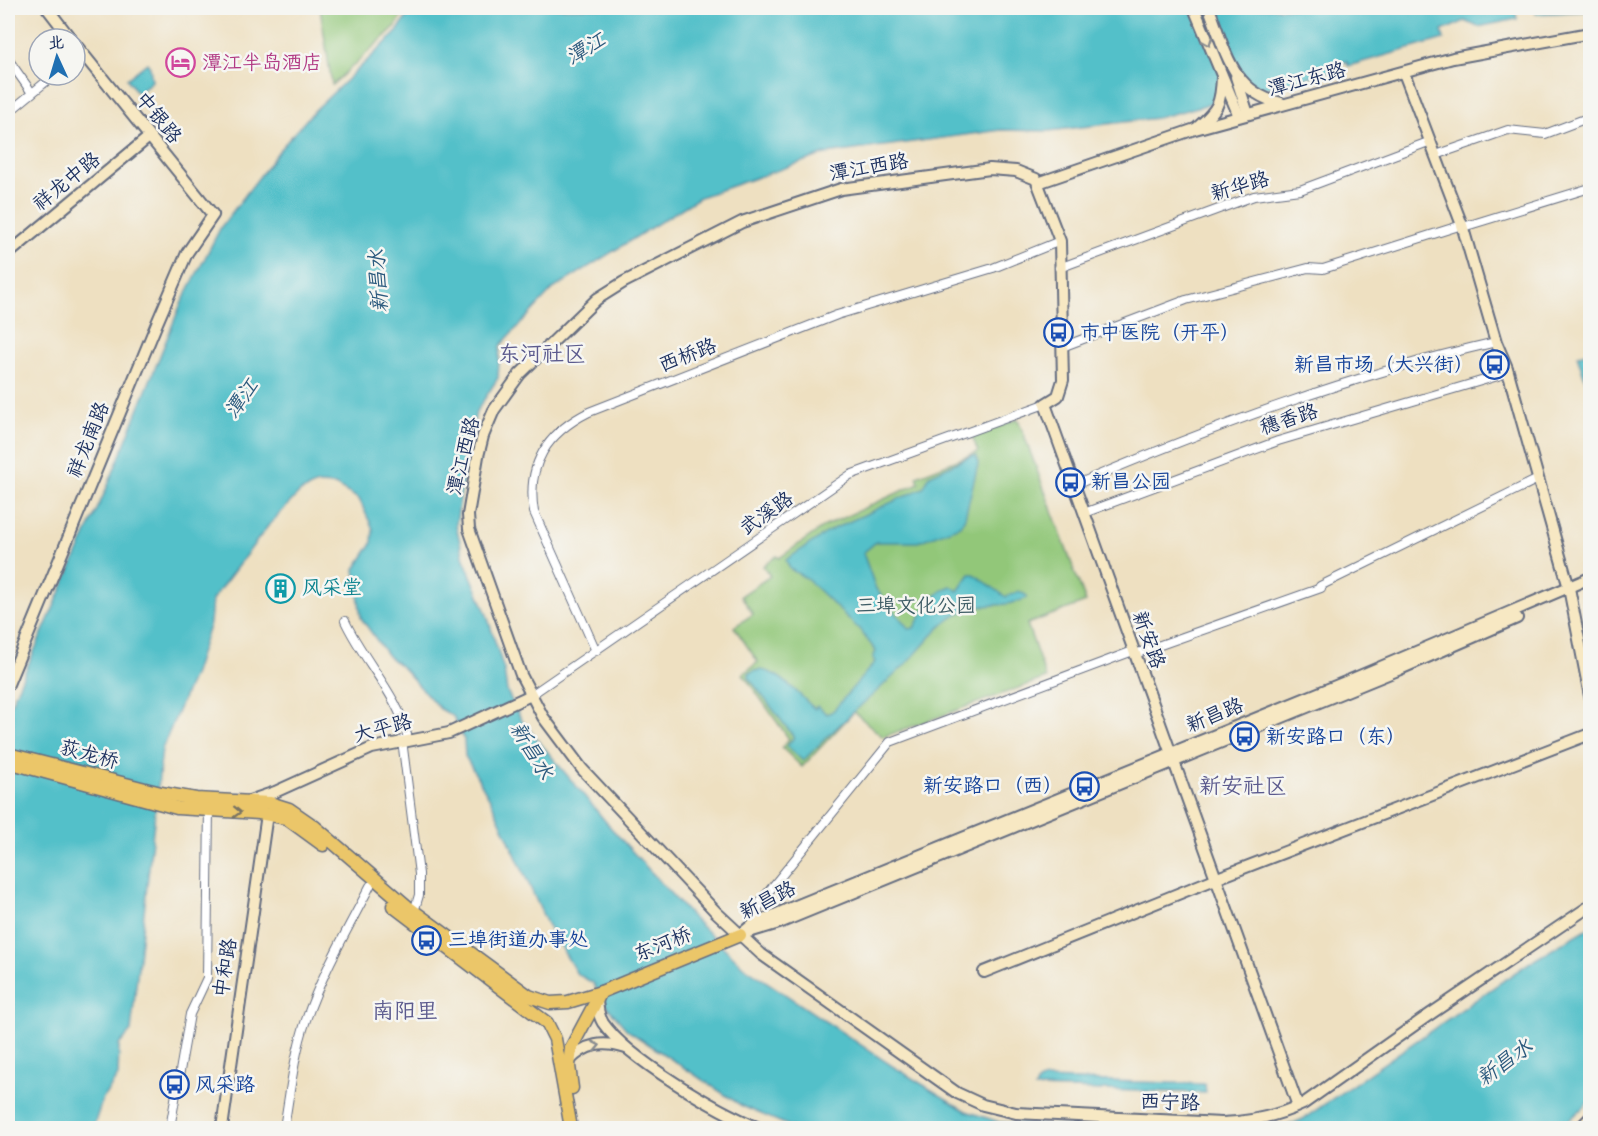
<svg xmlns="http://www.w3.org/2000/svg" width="1598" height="1136" font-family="Mynerve,'LXGW WenKai TC',sans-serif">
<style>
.green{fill:#92c779;stroke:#567b6c;stroke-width:1.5}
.water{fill:#52c0c9;stroke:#367894;stroke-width:1.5}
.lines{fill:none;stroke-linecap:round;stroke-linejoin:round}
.street-casing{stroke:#656d81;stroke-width:10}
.secondary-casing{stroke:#656d81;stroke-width:14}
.primary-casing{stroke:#656d81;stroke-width:15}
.street{stroke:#fff;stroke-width:8}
.secondary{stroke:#f7e8c3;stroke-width:10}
.primary{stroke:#ebc669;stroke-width:12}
.oneway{stroke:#898c90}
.oneway2{stroke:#797363}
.labels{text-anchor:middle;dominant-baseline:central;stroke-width:5;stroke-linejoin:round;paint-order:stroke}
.hotel-label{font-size:20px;fill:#b23c85;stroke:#f6f6f2;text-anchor:start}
.street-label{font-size:20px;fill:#1b2f5e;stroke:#f6f6f2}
.transit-label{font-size:20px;fill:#164399;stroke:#f6f6f2;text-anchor:start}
.culture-label{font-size:20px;fill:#0d838f;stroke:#f6f6f2;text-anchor:start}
.park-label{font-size:20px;fill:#3f5d66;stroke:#f6f6f2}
.water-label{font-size:21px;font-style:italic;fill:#2c5a7e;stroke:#f6f6f2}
.quarter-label{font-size:22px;fill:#5c5b8e;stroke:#f6f6f2}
</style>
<rect width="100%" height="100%" fill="#f6f6f2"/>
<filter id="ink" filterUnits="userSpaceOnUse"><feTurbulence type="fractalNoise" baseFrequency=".0167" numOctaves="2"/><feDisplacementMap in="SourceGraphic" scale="12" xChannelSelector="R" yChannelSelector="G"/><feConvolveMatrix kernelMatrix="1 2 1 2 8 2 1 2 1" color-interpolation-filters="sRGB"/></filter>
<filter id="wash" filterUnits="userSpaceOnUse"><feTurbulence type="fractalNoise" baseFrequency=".008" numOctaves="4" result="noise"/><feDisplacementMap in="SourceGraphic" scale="24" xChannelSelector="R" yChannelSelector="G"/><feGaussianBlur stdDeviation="1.35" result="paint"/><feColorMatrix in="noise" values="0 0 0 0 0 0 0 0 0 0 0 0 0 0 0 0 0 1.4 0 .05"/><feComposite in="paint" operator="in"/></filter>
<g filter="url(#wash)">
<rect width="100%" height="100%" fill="#eee0c1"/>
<g class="green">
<polygon points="320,8 406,8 396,26 332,85"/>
<polygon points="1018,419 1086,602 1027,624 1046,678 883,737 854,712 802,767 782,748 789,739 743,674 758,662 734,627 753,614 741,596 770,576 763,566 777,556 779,558 825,526 919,483 917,476 978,452 972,436"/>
</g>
<g class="water">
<polygon points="412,8 1526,8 1515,9 1517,19 1478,27 1465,21 1442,31 1444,39 1348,66 1347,61 1338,64 1339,69 1157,118 1049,131 1001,130 825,154 700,197 553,289 500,346 498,378 476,412 466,459 456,525 464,559 486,612 504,670 507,691 522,721 611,828 691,916 743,966 894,1067 966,1111 999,1122 1101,1128 794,1128 742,1106 627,1030 606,1005 593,983 577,974 547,924 491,801 465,756 464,740 453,716 440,709 404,669 388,656 361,618 355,569 372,543 373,529 359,499 335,485 317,484 300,492 268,526 212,600 210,623 194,673 162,749 131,1031 119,1045 118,1076 103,1098 93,1128 8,1128 8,710 108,485 180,306 221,227 282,147 313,112 397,32"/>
<polygon points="1535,8 1590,8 1590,11 1536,14"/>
<polygon points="147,63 150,67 152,81 138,94 127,79"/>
<polygon points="1590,352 1590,393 1578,358 1578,355"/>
<path d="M971,456H977L978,464L965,517L960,526L918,542H876L863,553L876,589L909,629L914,628C924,610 932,593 951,586L958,591L970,574H974L1006,597L1019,591L1027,596V598C1005,609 981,601 960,613C937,625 925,645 907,663C873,696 836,726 803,761L787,746L794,737L749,678V673C772,660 799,696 815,709L817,706L827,714L833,711L875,662L873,658L876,651L860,630L806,578L790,569L786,560L831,530L923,488L930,475Z"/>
<polygon points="1590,927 1590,1101 1561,1128 1282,1128 1303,1119 1529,963"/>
<polygon points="1045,1079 1205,1084 1206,1093 1035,1088 1038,1082"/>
</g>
</g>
<g filter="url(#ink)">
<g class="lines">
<defs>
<g id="street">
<polyline points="8,59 32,93"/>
<polyline points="8,113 54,75"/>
<polyline points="1436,155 1508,130 1545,134 1590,117"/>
<polyline points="1463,227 1590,188"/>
<polyline points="1059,268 1254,196 1300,190 1431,141"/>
<polyline points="1062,347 1186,300 1308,268 1323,269 1462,225"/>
<path d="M1075,485C1211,427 1351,375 1496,342"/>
<polyline points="1084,513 1278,441 1508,373"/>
<polyline points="1320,586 1538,479"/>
<path d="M345,621C364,662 400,697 408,739"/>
<path d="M596,651L534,512C526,464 547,433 589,412L837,315L993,268L1060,241"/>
<polyline points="1135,654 1321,588"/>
<polyline points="531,695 850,475 1045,404"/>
<polyline points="402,740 419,874 419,895 414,912"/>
<polyline points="752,925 761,901 890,742 1133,651"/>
<polyline points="170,1128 190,1014 207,978 209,805"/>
<path d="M284,1128C290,1092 294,1055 306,1020C322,973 348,929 370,886"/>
</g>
<g id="secondary">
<polyline points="47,8 71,39"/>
<polyline points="1194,8 1239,116"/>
<path d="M1209,8C1225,49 1232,93 1281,103"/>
<polyline points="1404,73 1462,225 1496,342 1507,368 1569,588 1590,696"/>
<polyline points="1236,77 1248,114"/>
<path d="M1198,127C1218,109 1221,104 1222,77"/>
<polyline points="1038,183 1195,129 1453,58 1590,33"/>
<polyline points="8,254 149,137"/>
<polyline points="8,684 157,323 187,253 213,215 75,44"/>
<polyline points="249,801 275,792 372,748 449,733 531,695"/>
<polyline points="749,932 779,923 1400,669 1517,618"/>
<polyline points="740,935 752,925 786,910 1348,681 1590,578"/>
<polyline points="984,972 1215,879 1590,734"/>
<path d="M597,996C597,1006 598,1015 603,1023C628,1059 717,1111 759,1128"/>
<path d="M569,1061C586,1043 603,1041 626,1048"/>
<path d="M1298,1106L1045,404L1058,396L1063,380L1060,241L1036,179L1016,171L990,169L841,189L742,222L624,282L597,299L520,374L494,410L483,436L478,456L468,515L469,529L521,675L543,717L582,769L716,912L761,954L957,1093L983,1105L1016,1113L1222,1123C1252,1122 1277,1116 1303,1104L1426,1017L1590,906"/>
<polyline points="222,1128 267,814"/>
<polyline points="1580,1128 1590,1118"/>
</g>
<g id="primary">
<polyline points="8,754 161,793 196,799 270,803 289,809 315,827 408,907 529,996 550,1003 568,1002 601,992 740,935"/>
<polyline points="8,762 177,808 259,813 286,818 323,845"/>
<polyline points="393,906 547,1023 555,1039 571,1128"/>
<polyline points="572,1088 569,1066 571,1048 601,992"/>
</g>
</defs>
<use href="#street" class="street-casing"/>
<use href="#secondary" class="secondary-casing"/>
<use href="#primary" class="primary-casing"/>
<use href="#street" class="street"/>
<use href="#secondary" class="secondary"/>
<use href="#primary" class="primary"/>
</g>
<defs><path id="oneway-chevron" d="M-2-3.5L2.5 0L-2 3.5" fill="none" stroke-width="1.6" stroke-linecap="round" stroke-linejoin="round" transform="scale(1.5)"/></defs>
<g class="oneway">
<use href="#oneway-chevron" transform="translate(1208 42) rotate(68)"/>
<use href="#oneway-chevron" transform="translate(596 1046) rotate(-12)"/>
</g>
<use class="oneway2" href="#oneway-chevron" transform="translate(237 812) rotate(2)"/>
</g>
<defs>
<symbol id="hotel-ring" viewBox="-11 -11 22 22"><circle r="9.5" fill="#f6f6f2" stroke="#d1479c" stroke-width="1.5"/><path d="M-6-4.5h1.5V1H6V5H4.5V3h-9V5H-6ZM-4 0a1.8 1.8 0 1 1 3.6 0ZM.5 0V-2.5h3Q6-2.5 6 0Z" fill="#d1479c"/></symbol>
<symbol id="bus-ring" viewBox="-11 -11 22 22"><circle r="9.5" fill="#f6f6f2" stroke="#1a4fb4" stroke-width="1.5"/><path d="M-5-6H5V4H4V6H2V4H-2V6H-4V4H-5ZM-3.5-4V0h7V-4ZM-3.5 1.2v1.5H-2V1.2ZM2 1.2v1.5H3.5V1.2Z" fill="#1a4fb4"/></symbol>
<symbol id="building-ring" viewBox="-11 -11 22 22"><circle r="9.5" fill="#f6f6f2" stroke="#0f9aa8" stroke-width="1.5"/><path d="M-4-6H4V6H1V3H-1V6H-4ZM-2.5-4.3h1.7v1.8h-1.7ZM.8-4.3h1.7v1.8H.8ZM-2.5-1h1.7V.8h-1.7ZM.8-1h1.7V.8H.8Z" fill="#0f9aa8"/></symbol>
</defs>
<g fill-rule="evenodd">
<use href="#hotel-ring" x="164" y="46" width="33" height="33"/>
<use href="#bus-ring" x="1042" y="316" width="33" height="33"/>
<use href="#bus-ring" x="1478" y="348" width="33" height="33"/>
<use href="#bus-ring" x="1054" y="466" width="33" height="33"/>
<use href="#building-ring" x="264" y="572" width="33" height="33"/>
<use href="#bus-ring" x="1228" y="720" width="33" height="33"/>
<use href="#bus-ring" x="1068" y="770" width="33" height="33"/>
<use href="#bus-ring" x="410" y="924" width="33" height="33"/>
<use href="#bus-ring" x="158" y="1068" width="33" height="33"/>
</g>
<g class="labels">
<g class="hotel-label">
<text x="202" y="63">潭江半岛酒店</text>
</g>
<g class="street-label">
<text transform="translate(1307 80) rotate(-15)">潭江东路</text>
<text transform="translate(158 118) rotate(51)">中银路</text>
<text transform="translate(869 168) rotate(-10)">潭江西路</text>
<text transform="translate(67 182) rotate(-39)">祥龙中路</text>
<text transform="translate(1240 187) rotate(-16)">新华路</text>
<text transform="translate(688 356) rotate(-21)">西桥路</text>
<text transform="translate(1289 420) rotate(-18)">穗香路</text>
<text transform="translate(89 440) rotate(-68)">祥龙南路</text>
<text transform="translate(464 456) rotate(-76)">潭江西路</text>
<text transform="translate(767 514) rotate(-35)">武溪路</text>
<text transform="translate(1148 640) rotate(70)">新安路</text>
<text transform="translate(1215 716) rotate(-22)">新昌路</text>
<text transform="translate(383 729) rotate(-15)">大平路</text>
<text transform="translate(89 755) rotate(15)">荻龙桥</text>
<text transform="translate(768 901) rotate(-27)">新昌路</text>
<text transform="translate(663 945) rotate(-22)">东河桥</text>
<text transform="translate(226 968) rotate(-81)">中和路</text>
<text transform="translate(1170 1103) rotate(2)">西宁路</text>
</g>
<g class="transit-label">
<text x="1080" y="333">市中医院（开平）</text>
<text x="1474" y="365" text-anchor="end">新昌市场（大兴街）</text>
<text x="1091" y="482">新昌公园</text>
<text x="1266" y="737">新安路口（东）</text>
<text x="1063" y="786" text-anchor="end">新安路口（西）</text>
<text x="448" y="940">三埠街道办事处</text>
<text x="195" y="1085">风采路</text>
</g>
<g class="culture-label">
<text x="302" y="588">风采堂</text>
</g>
<g class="park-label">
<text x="916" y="606">三埠文化公园</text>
</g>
<g class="water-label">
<text transform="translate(586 49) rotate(-31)">潭江</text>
<text transform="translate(379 281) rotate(-93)">新昌水</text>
<text transform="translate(242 399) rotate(-54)">潭江</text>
<text transform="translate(531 751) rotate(59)">新昌水</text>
<text transform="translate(1505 1063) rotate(-36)">新昌水</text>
</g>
<g class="quarter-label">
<text x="542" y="355">东河社区</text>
<text x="1243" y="787">新安社区</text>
<text x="405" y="1012">南阳里</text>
</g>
</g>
<rect width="1598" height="1136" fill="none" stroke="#f6f6f2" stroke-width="30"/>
<g transform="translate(57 57) rotate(356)"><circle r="28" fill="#f6f6f2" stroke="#9ea6b7" stroke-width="1.5"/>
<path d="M0-4.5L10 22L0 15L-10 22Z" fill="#1f6fb2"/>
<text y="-9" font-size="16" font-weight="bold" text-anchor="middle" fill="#1b2f5e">北</text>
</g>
</svg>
